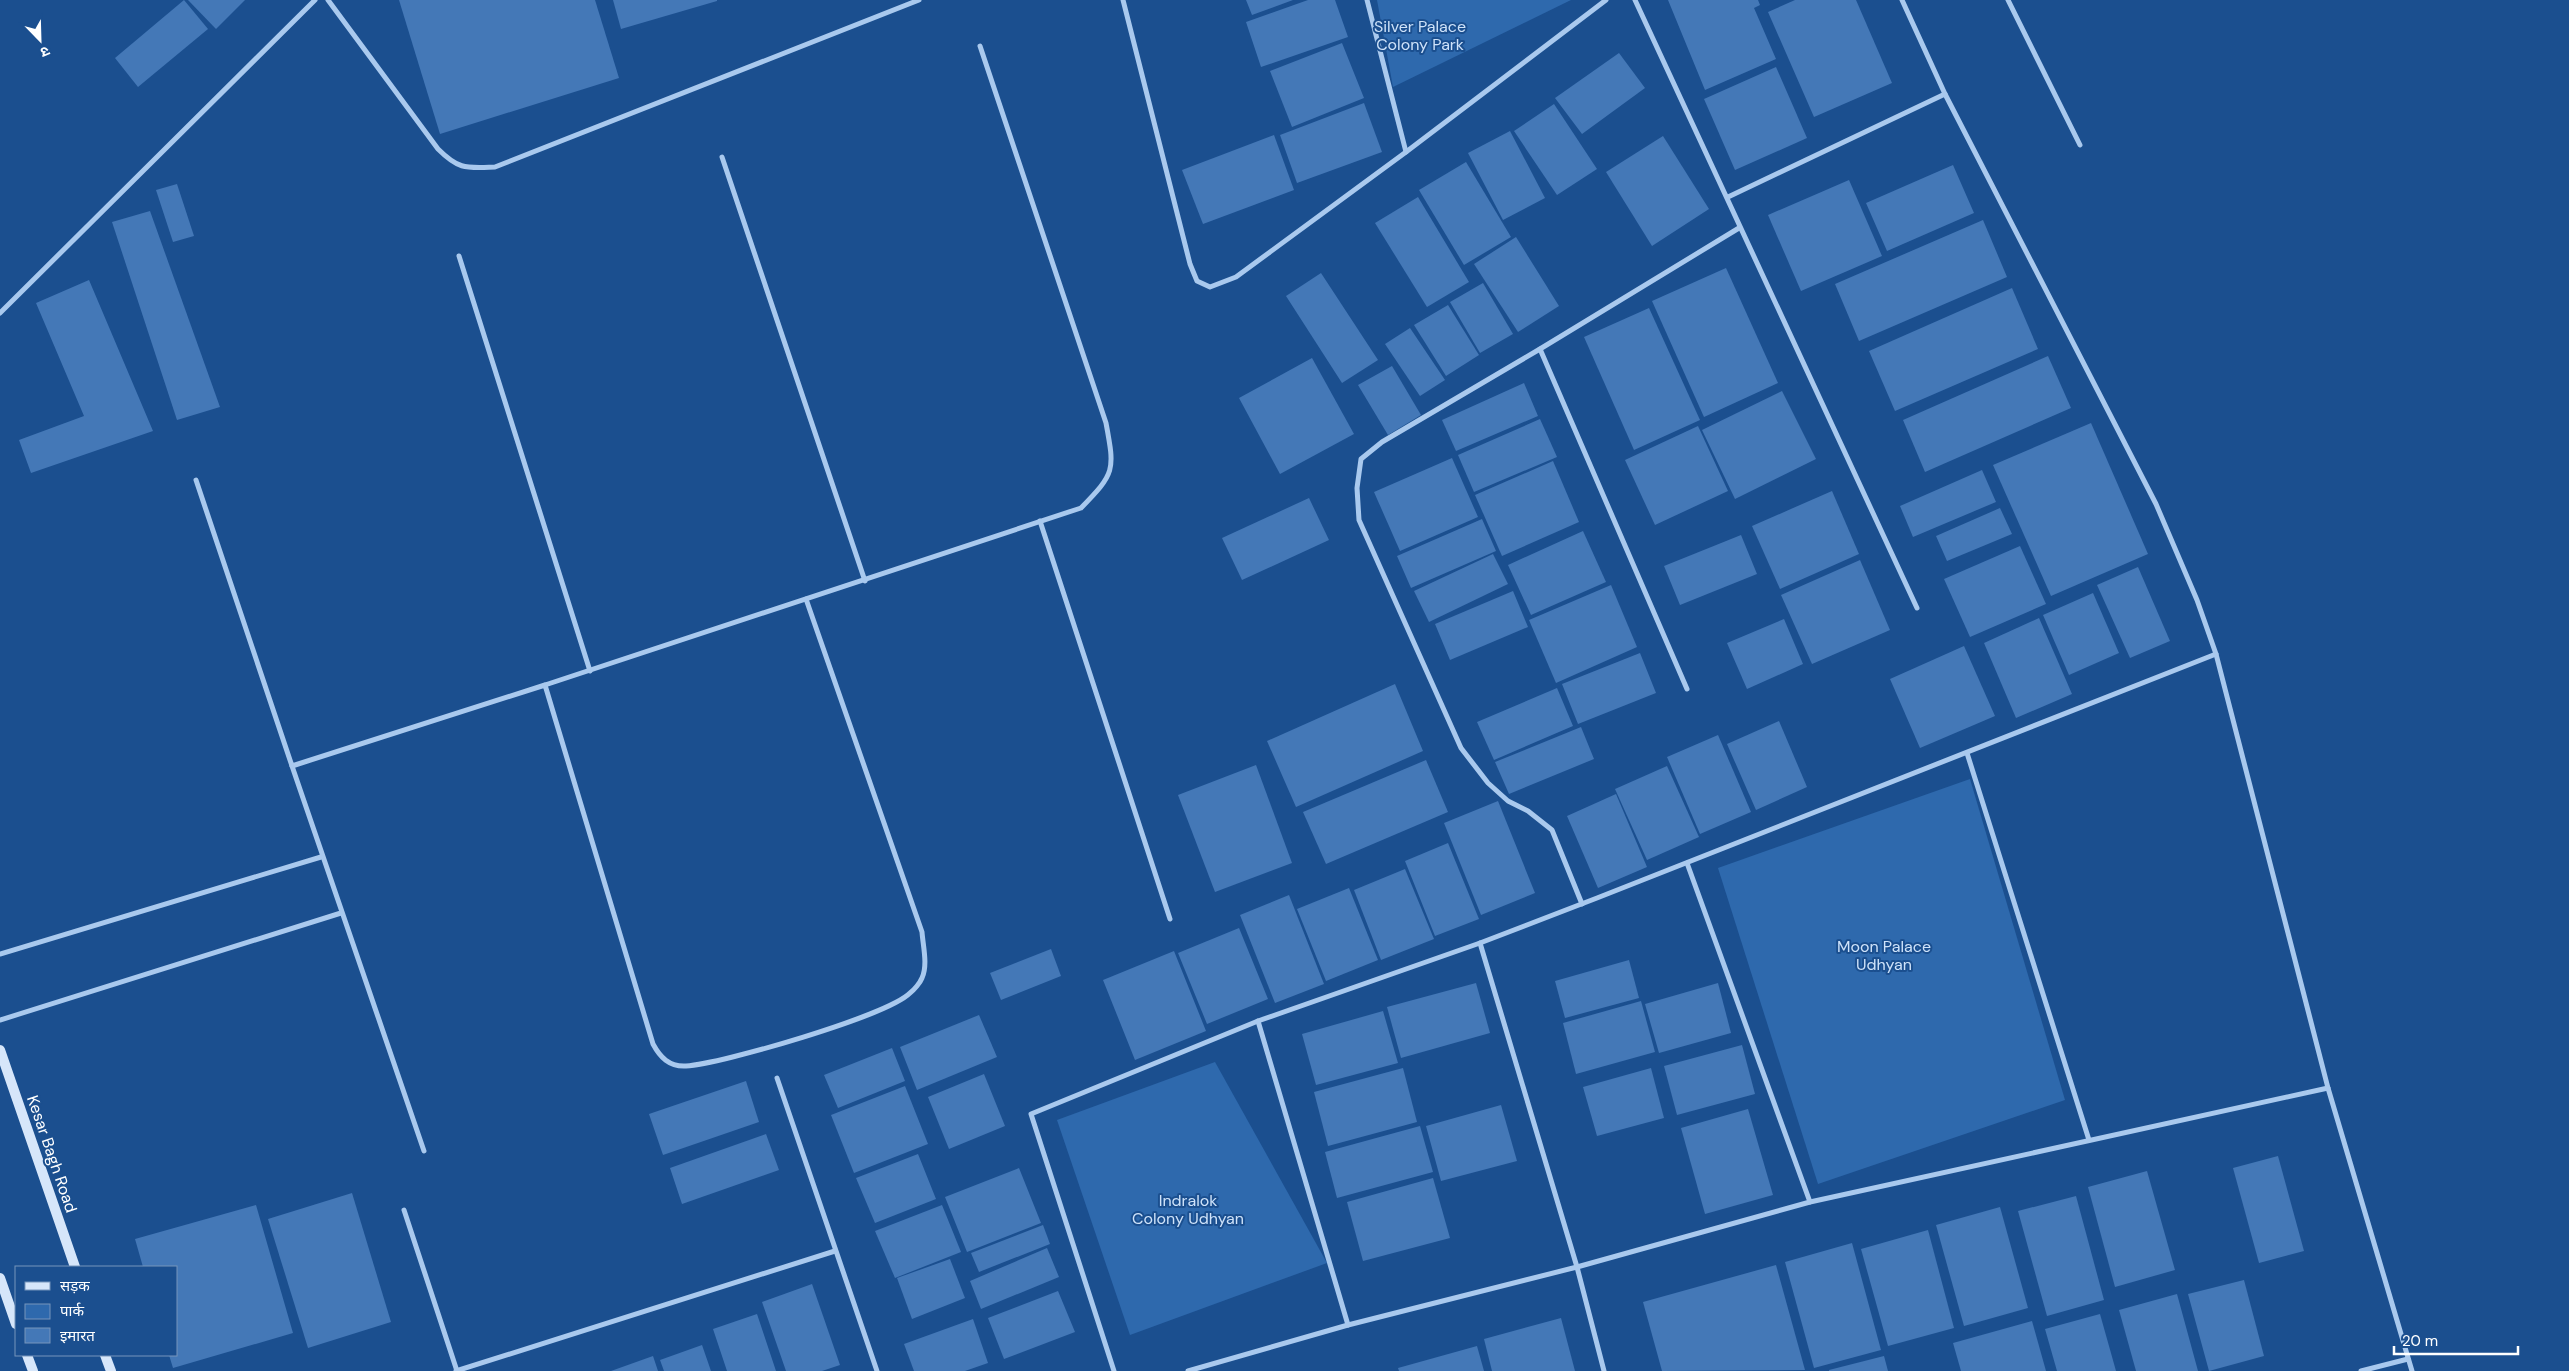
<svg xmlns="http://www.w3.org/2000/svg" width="2569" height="1371" font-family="'DM Sans','Noto Sans Devanagari',sans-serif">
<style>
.green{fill:#2e69ad}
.building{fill:#4478b7}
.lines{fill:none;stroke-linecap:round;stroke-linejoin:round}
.street{stroke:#a9c9ee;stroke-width:5}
.secondary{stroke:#d6e6fa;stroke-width:10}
.labels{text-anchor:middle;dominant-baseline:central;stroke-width:4;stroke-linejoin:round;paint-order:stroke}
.park-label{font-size:16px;fill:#cfe3fa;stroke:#1b4f8f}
.street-label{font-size:16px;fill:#fff;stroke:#1b4f8f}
</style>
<rect width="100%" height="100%" fill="#1b4f8f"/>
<g class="green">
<polygon points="1377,0 1571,0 1393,87"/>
<polygon points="1970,779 2065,1100 1818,1184 1718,868"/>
<polygon points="1215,1062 1327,1263 1130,1335 1057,1120"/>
</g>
<g class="building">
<polygon points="184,0 208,29 138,87 115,58"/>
<polygon points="188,0 245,0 216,29"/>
<polygon points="399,0 595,0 619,78 440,134"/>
<polygon points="613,0 717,0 717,1 621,29"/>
<polygon points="1246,0 1293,0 1252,15"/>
<polygon points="1308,0 1335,0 1348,37 1261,67 1246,22"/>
<polygon points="1668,0 1758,0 1760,5 1754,8 1776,59 1705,90"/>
<polygon points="1795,0 1856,0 1892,83 1814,117 1768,12"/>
<polygon points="1342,43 1364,98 1292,127 1270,71"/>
<polygon points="1619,53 1645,88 1582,134 1555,98"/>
<polygon points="1776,67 1807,138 1735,170 1704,99"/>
<polygon points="1364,103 1382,152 1297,183 1280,135"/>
<polygon points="1554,104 1597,169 1557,195 1514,131"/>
<polygon points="1510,131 1545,198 1503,220 1468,153"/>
<polygon points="1274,135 1294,190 1203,224 1182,170"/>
<polygon points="1663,136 1709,209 1652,246 1606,172"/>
<polygon points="1466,162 1511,237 1464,265 1419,190"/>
<polygon points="1953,165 1974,213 1887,251 1866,203"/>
<polygon points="1849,180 1882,256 1801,291 1768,215"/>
<polygon points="177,184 194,236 173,242 156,190"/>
<polygon points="1418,197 1469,282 1427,307 1375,223"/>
<polygon points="150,211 220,407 177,420 112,222"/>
<polygon points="1983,220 2007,277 1859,341 1835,284"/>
<polygon points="1516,237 1559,306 1518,332 1474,264"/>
<polygon points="1726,268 1778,383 1704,417 1652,301"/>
<polygon points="1321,273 1378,360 1342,383 1286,296"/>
<polygon points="89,280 153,431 31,473 19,440 84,416 36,303"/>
<polygon points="1483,283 1513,334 1480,353 1450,302"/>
<polygon points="2012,288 2038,349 1895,411 1869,351"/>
<polygon points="1448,305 1479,355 1446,376 1414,325"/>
<polygon points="1649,308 1700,420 1634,450 1584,337"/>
<polygon points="1410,328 1445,380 1420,396 1385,344"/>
<polygon points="2048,356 2071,408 1925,472 1903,420"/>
<polygon points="1312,358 1354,434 1280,474 1239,398"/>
<polygon points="1392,366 1421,415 1388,435 1358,385"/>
<polygon points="1524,383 1538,416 1456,451 1442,420"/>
<polygon points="1782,391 1816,459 1735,499 1702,430"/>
<polygon points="1540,419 1557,457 1474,492 1458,455"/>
<polygon points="2091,423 2148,554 2051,596 1993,465"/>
<polygon points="1698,426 1728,491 1655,525 1625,460"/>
<polygon points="1452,458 1478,517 1400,551 1374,492"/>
<polygon points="1553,461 1579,522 1502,556 1475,495"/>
<polygon points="1982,470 1996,502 1913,537 1900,506"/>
<polygon points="1832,491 1859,554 1780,589 1752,526"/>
<polygon points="1309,498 1329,540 1242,580 1222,538"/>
<polygon points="2000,508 2012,534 1947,561 1936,536"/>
<polygon points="1482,519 1496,551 1411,588 1397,556"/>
<polygon points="1583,531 1606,582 1531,615 1508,565"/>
<polygon points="1741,535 1757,574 1680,605 1664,566"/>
<polygon points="2020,546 2046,604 1970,637 1944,579"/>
<polygon points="1493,554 1508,584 1429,622 1414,591"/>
<polygon points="1860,560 1890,630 1812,664 1781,595"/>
<polygon points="2138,567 2170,641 2130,658 2097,585"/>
<polygon points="1611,585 1637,647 1556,683 1529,620"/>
<polygon points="1513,591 1528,627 1450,660 1435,624"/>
<polygon points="2093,593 2119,653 2069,675 2043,615"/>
<polygon points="2039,618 2072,694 2016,718 1984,643"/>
<polygon points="1784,619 1803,664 1747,689 1727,643"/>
<polygon points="1964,646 1995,716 1920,748 1890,679"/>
<polygon points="1640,653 1656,693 1578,724 1562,684"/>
<polygon points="1395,684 1423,751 1296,807 1267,741"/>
<polygon points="1557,688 1573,726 1494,760 1477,722"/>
<polygon points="1779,721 1807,787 1756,810 1727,744"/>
<polygon points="1581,727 1594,759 1509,794 1495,762"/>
<polygon points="1718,735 1751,812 1700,834 1667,757"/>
<polygon points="1426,760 1448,812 1326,864 1303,812"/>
<polygon points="1256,765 1292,863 1215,892 1178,795"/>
<polygon points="1667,766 1699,837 1647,860 1615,789"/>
<polygon points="1616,794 1647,867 1598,888 1567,816"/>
<polygon points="1498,801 1535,893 1481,915 1444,823"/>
<polygon points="1448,843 1479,919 1435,936 1405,861"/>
<polygon points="1405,869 1434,939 1381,960 1354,890"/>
<polygon points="1349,888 1378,960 1326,981 1297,909"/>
<polygon points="1289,895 1324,984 1275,1003 1240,915"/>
<polygon points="1239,928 1268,999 1207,1024 1178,953"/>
<polygon points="1051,949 1061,976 1001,1000 990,973"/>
<polygon points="1174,951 1206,1031 1135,1060 1103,980"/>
<polygon points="1629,960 1639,998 1565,1018 1555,981"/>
<polygon points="1476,983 1490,1033 1401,1058 1387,1007"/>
<polygon points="1718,983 1731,1033 1659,1053 1645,1004"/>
<polygon points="1641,1001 1655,1052 1576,1074 1563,1023"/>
<polygon points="1383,1011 1398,1063 1316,1085 1302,1034"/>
<polygon points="979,1015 997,1057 917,1090 900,1047"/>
<polygon points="1742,1045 1755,1094 1677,1115 1664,1066"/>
<polygon points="892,1048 905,1081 838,1108 824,1075"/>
<polygon points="1403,1068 1417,1122 1328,1146 1314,1092"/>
<polygon points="1651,1068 1664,1118 1597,1136 1583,1087"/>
<polygon points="984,1074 1005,1126 949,1149 928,1097"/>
<polygon points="746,1081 759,1122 663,1155 649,1114"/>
<polygon points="905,1086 928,1144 854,1173 831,1115"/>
<polygon points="1501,1105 1517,1161 1441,1181 1426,1126"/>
<polygon points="1748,1109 1773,1195 1705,1214 1681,1128"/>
<polygon points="1420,1126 1433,1172 1337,1198 1325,1152"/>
<polygon points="766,1134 779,1170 682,1204 670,1168"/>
<polygon points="918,1154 936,1199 875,1223 856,1178"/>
<polygon points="2278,1156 2304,1251 2259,1263 2233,1168"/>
<polygon points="1019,1168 1041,1223 967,1252 945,1197"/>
<polygon points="2147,1171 2175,1270 2115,1287 2088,1187"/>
<polygon points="1433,1178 1450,1238 1363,1261 1347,1202"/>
<polygon points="352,1193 391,1322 308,1348 268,1219"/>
<polygon points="2076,1196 2104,1300 2047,1316 2018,1211"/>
<polygon points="256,1205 293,1333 173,1368 169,1355 176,1355 176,1267 143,1267 135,1239"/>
<polygon points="942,1205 961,1252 895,1278 875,1231"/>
<polygon points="2000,1207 2028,1308 1964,1326 1936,1225"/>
<polygon points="1043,1225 1050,1244 979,1272 971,1253"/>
<polygon points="1928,1230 1954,1328 1888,1346 1861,1249"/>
<polygon points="1852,1243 1881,1350 1814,1368 1785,1262"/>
<polygon points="1047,1248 1059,1277 981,1309 970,1281"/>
<polygon points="950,1259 965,1298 912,1319 897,1278"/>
<polygon points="1776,1265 1805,1370 1662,1371 1643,1302"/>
<polygon points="2244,1280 2264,1356 2209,1371 2188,1294"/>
<polygon points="812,1284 840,1365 822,1371 786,1371 762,1302"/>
<polygon points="1058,1291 1075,1332 1004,1359 988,1318"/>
<polygon points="2177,1294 2198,1371 2136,1371 2119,1310"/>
<polygon points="757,1314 776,1371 727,1371 713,1329"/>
<polygon points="2100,1314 2116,1371 2057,1371 2045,1329"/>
<polygon points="1561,1318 1575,1371 1492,1371 1484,1339"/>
<polygon points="973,1319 988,1363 965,1371 914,1371 904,1344"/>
<polygon points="2032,1321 2046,1371 1961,1371 1953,1343"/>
<polygon points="702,1345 711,1371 664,1371 660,1360"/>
<polygon points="1477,1346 1484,1371 1399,1371 1398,1368"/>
<polygon points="653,1356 658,1371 611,1371"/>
<polygon points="1884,1356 1888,1371 1829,1371 1829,1370"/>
</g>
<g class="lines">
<g class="street">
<path d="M328,0L438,149C459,170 466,168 495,167L919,0"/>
<polyline points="1123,0 1190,264 1197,281 1210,287 1236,277 1406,152 1606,0"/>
<polyline points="1367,0 1406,152"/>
<polyline points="1635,0 1917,608"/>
<polyline points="1902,0 1945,94 2156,504 2197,600 2216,654 2328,1088 2412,1371"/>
<polyline points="2008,0 2080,145"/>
<polyline points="722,157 865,581"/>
<polyline points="1728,197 1945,94"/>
<polyline points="459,256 590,671"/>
<polyline points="0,313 315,0"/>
<polyline points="1540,349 1687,689"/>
<path d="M196,480L292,766L545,685L653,1044C660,1057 669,1067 686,1066C721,1064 887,1016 910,993C914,990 920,983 922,978C928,965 923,946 922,932L806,599"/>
<polyline points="1040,521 1170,919"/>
<path d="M545,685L1081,508C1115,473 1115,471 1106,423L980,46"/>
<polyline points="1967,753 2089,1140"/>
<polyline points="292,766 424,1151"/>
<polyline points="1687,863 1810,1202"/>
<polyline points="1582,904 1552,830 1528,811 1508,801 1488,783 1461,748 1359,520 1357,488 1361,459 1382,442 1540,349 1739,228"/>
<polyline points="1480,943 1577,1267 1604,1371"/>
<polyline points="0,954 321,857"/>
<polyline points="0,1020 341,913"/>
<polyline points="1258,1021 1348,1325"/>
<polyline points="777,1078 877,1371"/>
<polyline points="404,1210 457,1371"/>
<polyline points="456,1371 835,1251"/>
<polyline points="1114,1371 1031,1114 1258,1021 1480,943 1597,898 2216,654"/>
<polyline points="1188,1371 1348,1325 1577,1267 1810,1202 2328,1088"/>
<polyline points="2361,1371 2408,1359"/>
</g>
<g class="secondary">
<polyline points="0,1050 75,1267"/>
<polyline points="0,1278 16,1324"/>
<polyline points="27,1355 33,1371"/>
<polyline points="105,1355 111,1371"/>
</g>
</g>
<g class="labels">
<g class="park-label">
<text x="1420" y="26">Silver Palace<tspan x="1420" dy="18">Colony Park</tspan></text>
<text x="1884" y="946">Moon Palace<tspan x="1884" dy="18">Udhyan</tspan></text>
<text x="1188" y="1200">Indralok<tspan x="1188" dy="18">Colony Udhyan</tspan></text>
</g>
<g class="street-label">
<text transform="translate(52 1154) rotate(71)">Kesar Bagh Road</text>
</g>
</g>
<rect x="15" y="1266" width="162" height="90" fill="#1b4f8f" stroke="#7695bc"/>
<rect x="25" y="1282" width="25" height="8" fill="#d6e6fa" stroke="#7695bc"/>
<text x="60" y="1291" font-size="15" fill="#ffffff">सड़क</text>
<rect x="25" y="1304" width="25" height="15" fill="#2e69ad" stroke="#7695bc"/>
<text x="60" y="1316" font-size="15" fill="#ffffff">पार्क</text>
<rect x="25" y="1328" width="25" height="15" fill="#4478b7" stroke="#7695bc"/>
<text x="60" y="1341" font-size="15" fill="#ffffff">इमारत</text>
<g transform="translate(40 40) rotate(157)" stroke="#1b4f8f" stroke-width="4" paint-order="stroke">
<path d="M0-4L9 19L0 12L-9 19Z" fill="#ffffff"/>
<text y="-8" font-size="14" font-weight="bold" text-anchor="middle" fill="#ffffff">उ</text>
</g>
<path d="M2394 1346v8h124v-8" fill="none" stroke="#ffffff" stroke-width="2.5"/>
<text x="2402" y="1346" font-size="15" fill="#ffffff" stroke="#1b4f8f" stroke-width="4" paint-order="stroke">20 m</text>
</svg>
